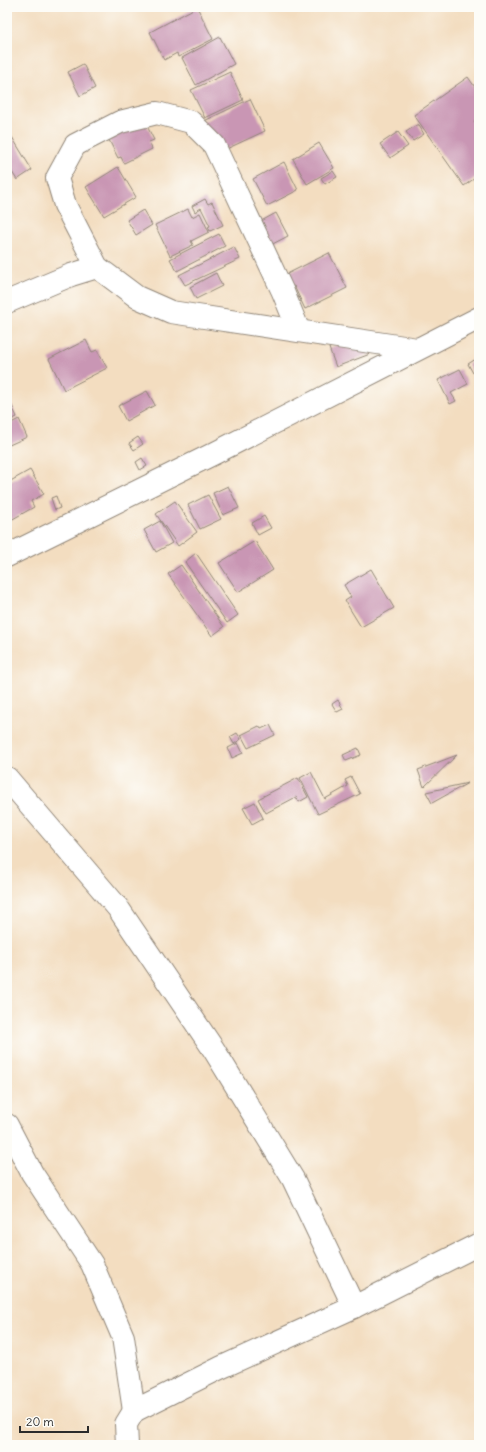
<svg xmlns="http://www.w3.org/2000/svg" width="486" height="1452" font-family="Delius,sans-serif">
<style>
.building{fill:#c996b4}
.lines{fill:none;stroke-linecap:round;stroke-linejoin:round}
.minor-casing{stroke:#8f8476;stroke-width:24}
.minor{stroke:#fff;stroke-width:22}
</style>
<rect width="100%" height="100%" fill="#fdfcf7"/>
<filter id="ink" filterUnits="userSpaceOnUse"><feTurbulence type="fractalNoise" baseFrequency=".025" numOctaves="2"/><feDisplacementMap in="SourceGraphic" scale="8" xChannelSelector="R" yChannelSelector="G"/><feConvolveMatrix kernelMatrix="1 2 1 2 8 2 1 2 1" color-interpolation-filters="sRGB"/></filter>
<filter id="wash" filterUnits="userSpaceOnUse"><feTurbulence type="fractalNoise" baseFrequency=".012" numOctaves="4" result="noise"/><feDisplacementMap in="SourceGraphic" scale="16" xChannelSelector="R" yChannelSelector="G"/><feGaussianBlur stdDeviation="0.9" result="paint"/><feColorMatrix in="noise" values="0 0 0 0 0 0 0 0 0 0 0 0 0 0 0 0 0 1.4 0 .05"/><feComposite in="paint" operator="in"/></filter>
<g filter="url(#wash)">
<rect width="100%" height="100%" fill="#f3ddc0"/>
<g id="blocks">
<g class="building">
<polygon points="197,7 213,39 178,57 177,53 164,60 150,32"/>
<polygon points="220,37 234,64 196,85 182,58"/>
<polygon points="83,64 95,88 80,96 68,72"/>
<polygon points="230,72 243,100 205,118 191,90"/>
<polygon points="468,77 479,93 479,117 474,121 479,128 479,175 464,186 414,115"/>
<polygon points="250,99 265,131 220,152 198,124"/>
<polygon points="146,124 154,140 149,142 152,149 124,163 121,157 118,158 106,134"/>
<polygon points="418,124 424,134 413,141 406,132"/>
<polygon points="398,132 408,146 390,158 380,144"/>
<polygon points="12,137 32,170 17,180 7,164 7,140"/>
<polygon points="319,143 334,168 307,184 293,159"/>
<polygon points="284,162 298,190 267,206 253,179"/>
<polygon points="118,167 136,197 104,216 86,187"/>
<polygon points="333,171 337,177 325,184 321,178"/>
<polygon points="205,199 208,204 212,202 223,225 210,231 208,227 210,226 201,208 195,212 192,206"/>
<polygon points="188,209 192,217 200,213 209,232 191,241 193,245 170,256 155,225"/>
<polygon points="143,210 152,225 136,235 127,220"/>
<polygon points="276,213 288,236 265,248 254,225"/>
<polygon points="219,234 225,246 177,271 170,259"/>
<polygon points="234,247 240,259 185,285 179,275"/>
<polygon points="329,253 347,288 305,309 294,286 283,292 277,279"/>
<polygon points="216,273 222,286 196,299 190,287"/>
<polygon points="365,339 370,354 336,367 329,348 349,341"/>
<polygon points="86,340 92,352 97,350 107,368 64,390 49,359"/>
<polygon points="479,357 479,369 473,373 468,364"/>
<polygon points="460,369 468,384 451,393 456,401 450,404 438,380"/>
<polygon points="147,391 155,405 126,421 118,406"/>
<polygon points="7,395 17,417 7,422"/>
<polygon points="19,419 27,437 7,446 7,425"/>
<polygon points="138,437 143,444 134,450 129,443"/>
<polygon points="142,458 147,466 140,470 136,462"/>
<polygon points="30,470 44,494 31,501 34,507 11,520 7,514 7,483"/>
<polygon points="228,486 239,508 223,515 213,493"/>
<polygon points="208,495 221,519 200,529 188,505"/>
<polygon points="56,496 60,508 55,510 51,498"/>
<polygon points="175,501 197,532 178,546 156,514"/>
<polygon points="264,516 271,528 258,535 252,523"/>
<polygon points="160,521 172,543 156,552 144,530"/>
<polygon points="255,541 273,570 238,592 219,563"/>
<polygon points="196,553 238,615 227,623 185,562"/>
<polygon points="181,565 224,627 212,636 168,574"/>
<polygon points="371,569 394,608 361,627 345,601 351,597 344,585"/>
<polygon points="338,700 343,709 337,712 332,704"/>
<polygon points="270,725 275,735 248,748 241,735 259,726 261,729"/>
<polygon points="237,733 241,739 234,744 230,737"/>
<polygon points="238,743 243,753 232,758 228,748"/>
<polygon points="358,748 361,755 346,761 343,755"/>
<polygon points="457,755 424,787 418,770"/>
<polygon points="311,772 325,799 348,786 345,780 351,777 360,794 318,814 300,778"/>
<polygon points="298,778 308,797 299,802 296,797 266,813 258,799"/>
<polygon points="468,783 432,803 426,792"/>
<polygon points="255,802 263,818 252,824 243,808"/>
</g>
</g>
</g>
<g filter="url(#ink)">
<use href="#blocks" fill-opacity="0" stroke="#8f8476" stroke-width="1"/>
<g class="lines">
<defs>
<g id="minor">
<polyline points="7,302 71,275 97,267"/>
<polyline points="299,331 283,292 214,145 191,122 157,113 120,122 75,145 57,178 65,205 97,267 137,297 171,312 417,349"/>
<polyline points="7,556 215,453 479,318"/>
<polyline points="7,778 118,908 214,1050 293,1179 354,1307"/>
<polyline points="7,1125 32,1173 92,1264 123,1337 134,1411"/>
<polyline points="127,1445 126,1424 134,1411 220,1368 354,1307 479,1244"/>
</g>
</defs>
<use href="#minor" class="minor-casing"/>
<use href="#minor" class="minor"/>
</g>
</g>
<rect width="486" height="1452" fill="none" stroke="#fdfcf7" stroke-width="24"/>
<path d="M20 1426v6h68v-6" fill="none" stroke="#2b2b2b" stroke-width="2"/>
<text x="26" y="1426" font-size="12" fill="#2b2b2b" stroke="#fdfcf7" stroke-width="3" paint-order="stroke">20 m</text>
</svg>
